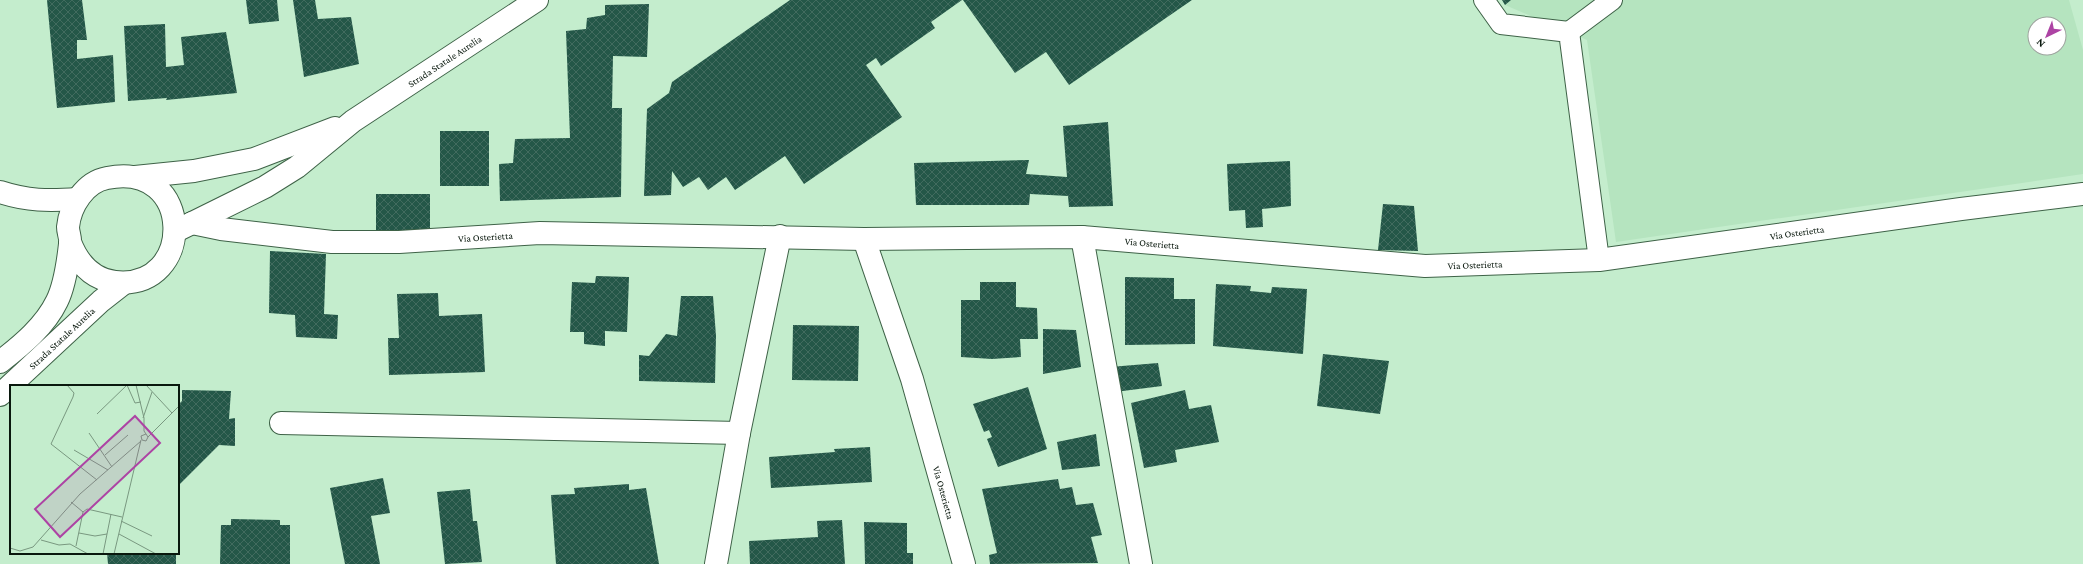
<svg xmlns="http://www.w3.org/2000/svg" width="2083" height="564" font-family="'Crimson Pro',serif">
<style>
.built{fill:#b5e4bf;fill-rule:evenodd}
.building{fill:url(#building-cross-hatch)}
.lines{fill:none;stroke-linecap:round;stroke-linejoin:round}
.lane-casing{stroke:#3e6247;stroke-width:22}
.street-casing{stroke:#3e6247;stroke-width:24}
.primary-casing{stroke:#3e6247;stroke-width:24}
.lane{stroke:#fff;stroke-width:20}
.street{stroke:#fff;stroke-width:22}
.primary{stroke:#fff;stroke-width:22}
.labels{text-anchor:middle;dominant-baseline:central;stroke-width:4;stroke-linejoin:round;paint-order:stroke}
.street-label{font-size:10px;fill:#09180d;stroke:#fff}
.inset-road{fill:none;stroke:#799880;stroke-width:1}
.view{fill:#ad43a4;fill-opacity:0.15;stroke:#ad43a4;stroke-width:2}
.inset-edge{fill:none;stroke:#09180d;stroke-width:2}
</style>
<defs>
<pattern id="building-cross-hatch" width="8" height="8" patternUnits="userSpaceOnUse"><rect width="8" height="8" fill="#245748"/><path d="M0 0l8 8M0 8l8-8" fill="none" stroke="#416b5e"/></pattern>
</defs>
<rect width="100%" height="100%" fill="#c4edcd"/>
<path class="built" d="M1502,0H2069L2083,50V174L1616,242L1587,40L1505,5ZM2035,24H2059V48H2035Z"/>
<g class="building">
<polygon points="47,0 82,0 87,40 77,40 77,59 113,55 115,102 57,108"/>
<polygon points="246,0 277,0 279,21 249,24"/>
<polygon points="293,0 315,0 318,19 351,17 359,64 304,77"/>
<polygon points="790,0 962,0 931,22 935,28 881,66 876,58 866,65 902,117 804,184 785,156 735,190 726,177 708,190 699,177 683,187 672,171 671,195 644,196 647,109 669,93 672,82"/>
<polygon points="963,0 1192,0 1069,85 1046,52 1015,73"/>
<polygon points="1502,0 1511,0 1505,5"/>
<polygon points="649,4 647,57 613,56 612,108 622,108 621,197 500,201 499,164 513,163 515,139 570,138 566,31 586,29 587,18 605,15 605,5"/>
<polygon points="165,24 166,67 184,65 181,37 226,32 237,93 166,100 167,98 128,101 124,26"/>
<polygon points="1108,122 1113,206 1069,207 1068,196 1030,194 1029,205 916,205 914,163 1029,160 1026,174 1067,177 1063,126"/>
<rect x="440" y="131" width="49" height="55"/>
<polygon points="1290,161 1291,206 1262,209 1263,227 1246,228 1245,210 1229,211 1227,164"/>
<rect x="376" y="194" width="54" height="39"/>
<polygon points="1383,204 1414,206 1418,251 1378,250"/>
<polygon points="270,251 326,254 324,314 338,315 337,339 296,337 295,315 269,313"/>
<polygon points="596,276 629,277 627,332 605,331 605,346 584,344 584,332 570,332 572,282 595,283"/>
<polygon points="1125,277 1174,278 1174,299 1195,299 1195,344 1125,345"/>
<polygon points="980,282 1016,282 1016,307 1037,308 1038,339 1020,339 1021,357 992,359 961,357 961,300 980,300"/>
<polygon points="1216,284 1251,286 1250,291 1271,293 1272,287 1307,289 1303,354 1213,346"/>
<polygon points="438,293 439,316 482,314 485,372 389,375 388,338 399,338 397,294"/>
<polygon points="681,296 713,296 716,336 715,383 639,381 639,355 649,356 666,334 677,336"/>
<polygon points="793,325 859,326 858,381 792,380"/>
<polygon points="1043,329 1076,330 1081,367 1043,374"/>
<polygon points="1323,354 1389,361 1380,414 1317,406"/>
<polygon points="1158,363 1162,386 1115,392 1110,367"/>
<polygon points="1028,387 1047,449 998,467 987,439 992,437 989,430 984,432 973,404"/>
<polygon points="182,390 231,391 229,419 235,418 235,446 219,445 178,486 178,405 182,401"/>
<polygon points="1185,390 1189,409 1211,405 1219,442 1175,450 1177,462 1144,468 1131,403"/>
<polygon points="1096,434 1100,466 1062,470 1057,442"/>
<polygon points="870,447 872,482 771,488 769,457 835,452 834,449"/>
<polygon points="383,478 390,513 371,516 380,564 345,564 330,488"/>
<polygon points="1058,479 1060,489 1072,487 1076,505 1093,503 1102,535 1091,537 1098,563 990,564 989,555 997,553 982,489"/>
<polygon points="629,484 629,490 646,488 659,564 556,564 551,495 575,494 574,488"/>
<polygon points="470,489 473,521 477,521 482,562 445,564 437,492"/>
<polygon points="231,519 280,520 280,525 290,525 290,564 220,564 221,525 231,525"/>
<polygon points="842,520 845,564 750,564 749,541 818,537 817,521"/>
<polygon points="864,522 907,523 907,553 913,553 913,564 865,564"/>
<polygon points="107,553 176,553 176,564 108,564"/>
</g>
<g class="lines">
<defs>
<g id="lane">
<polyline points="1484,0 1501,24 1569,32 1599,260"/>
<polyline points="1569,32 1612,0"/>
</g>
<g id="street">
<path id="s1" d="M192,223L221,229L332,242H399L540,233L864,239L1082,237L1425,266L1599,260L1961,209L2083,194"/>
<polyline points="1082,237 1141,564"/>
<path id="s2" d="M864,239L912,379L964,564"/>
<polyline points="281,423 739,433"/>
<polyline points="716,564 739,433 780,236"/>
</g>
<g id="primary">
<polyline points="135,177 194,171 254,159 335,128"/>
<path d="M0,192C27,201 49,201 77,199"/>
<path id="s3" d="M176,231L265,187L297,167L353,121L537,0"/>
<path d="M0,362C22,345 45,326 57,301C65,285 68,262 70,244C71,238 68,233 68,227C70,206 85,182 107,178C195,160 196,291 115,282C92,279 78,263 70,242"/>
<path id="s4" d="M0,395L101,301L124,283"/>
</g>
</defs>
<use href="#lane" class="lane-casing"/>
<use href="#street" class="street-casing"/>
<use href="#primary" class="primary-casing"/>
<use href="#lane" class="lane"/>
<use href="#street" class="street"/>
<use href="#primary" class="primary"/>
</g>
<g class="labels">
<g class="street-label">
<text stroke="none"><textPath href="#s3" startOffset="319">Strada Statale Aurelia</textPath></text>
<text stroke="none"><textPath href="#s1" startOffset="1610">Via Osterietta</textPath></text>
<text stroke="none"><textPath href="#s1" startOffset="295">Via Osterietta</textPath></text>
<text stroke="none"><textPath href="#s1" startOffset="962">Via Osterietta</textPath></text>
<text stroke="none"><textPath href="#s1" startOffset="1286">Via Osterietta</textPath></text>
<text stroke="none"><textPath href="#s4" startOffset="84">Strada Statale Aurelia</textPath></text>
<text stroke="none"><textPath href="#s2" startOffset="266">Via Osterietta</textPath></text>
</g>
</g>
<g transform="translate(10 385)">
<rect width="169" height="169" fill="#c4edcd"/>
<path class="inset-road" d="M57,0L64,8L63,12L41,59L87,95M117,0L125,18L131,17M126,0L134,33V46L138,52L136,56L132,55L131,51L136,49M136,0L162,28M87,29L117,0M133,33L142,7M79,48L102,82M138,52L169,21M64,65L98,85M95,70L118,50M61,117L73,127L77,124L112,132M111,136L142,151M69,148L85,151L97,149M109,149L146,169M31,155L49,160L60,159L78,169M66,161L73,127M0,163L10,166L23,162L70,109L131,56M93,169L101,129M104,169L131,55"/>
<path class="view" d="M125,31L150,58L50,152L25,124Z"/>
<rect width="169" height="169" class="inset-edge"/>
</g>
<g transform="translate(2047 36) rotate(223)"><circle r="19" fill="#ffffff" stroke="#9da39e"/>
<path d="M0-3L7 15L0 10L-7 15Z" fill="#ad43a4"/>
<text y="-6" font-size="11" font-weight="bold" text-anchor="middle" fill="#09180d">N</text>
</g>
</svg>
